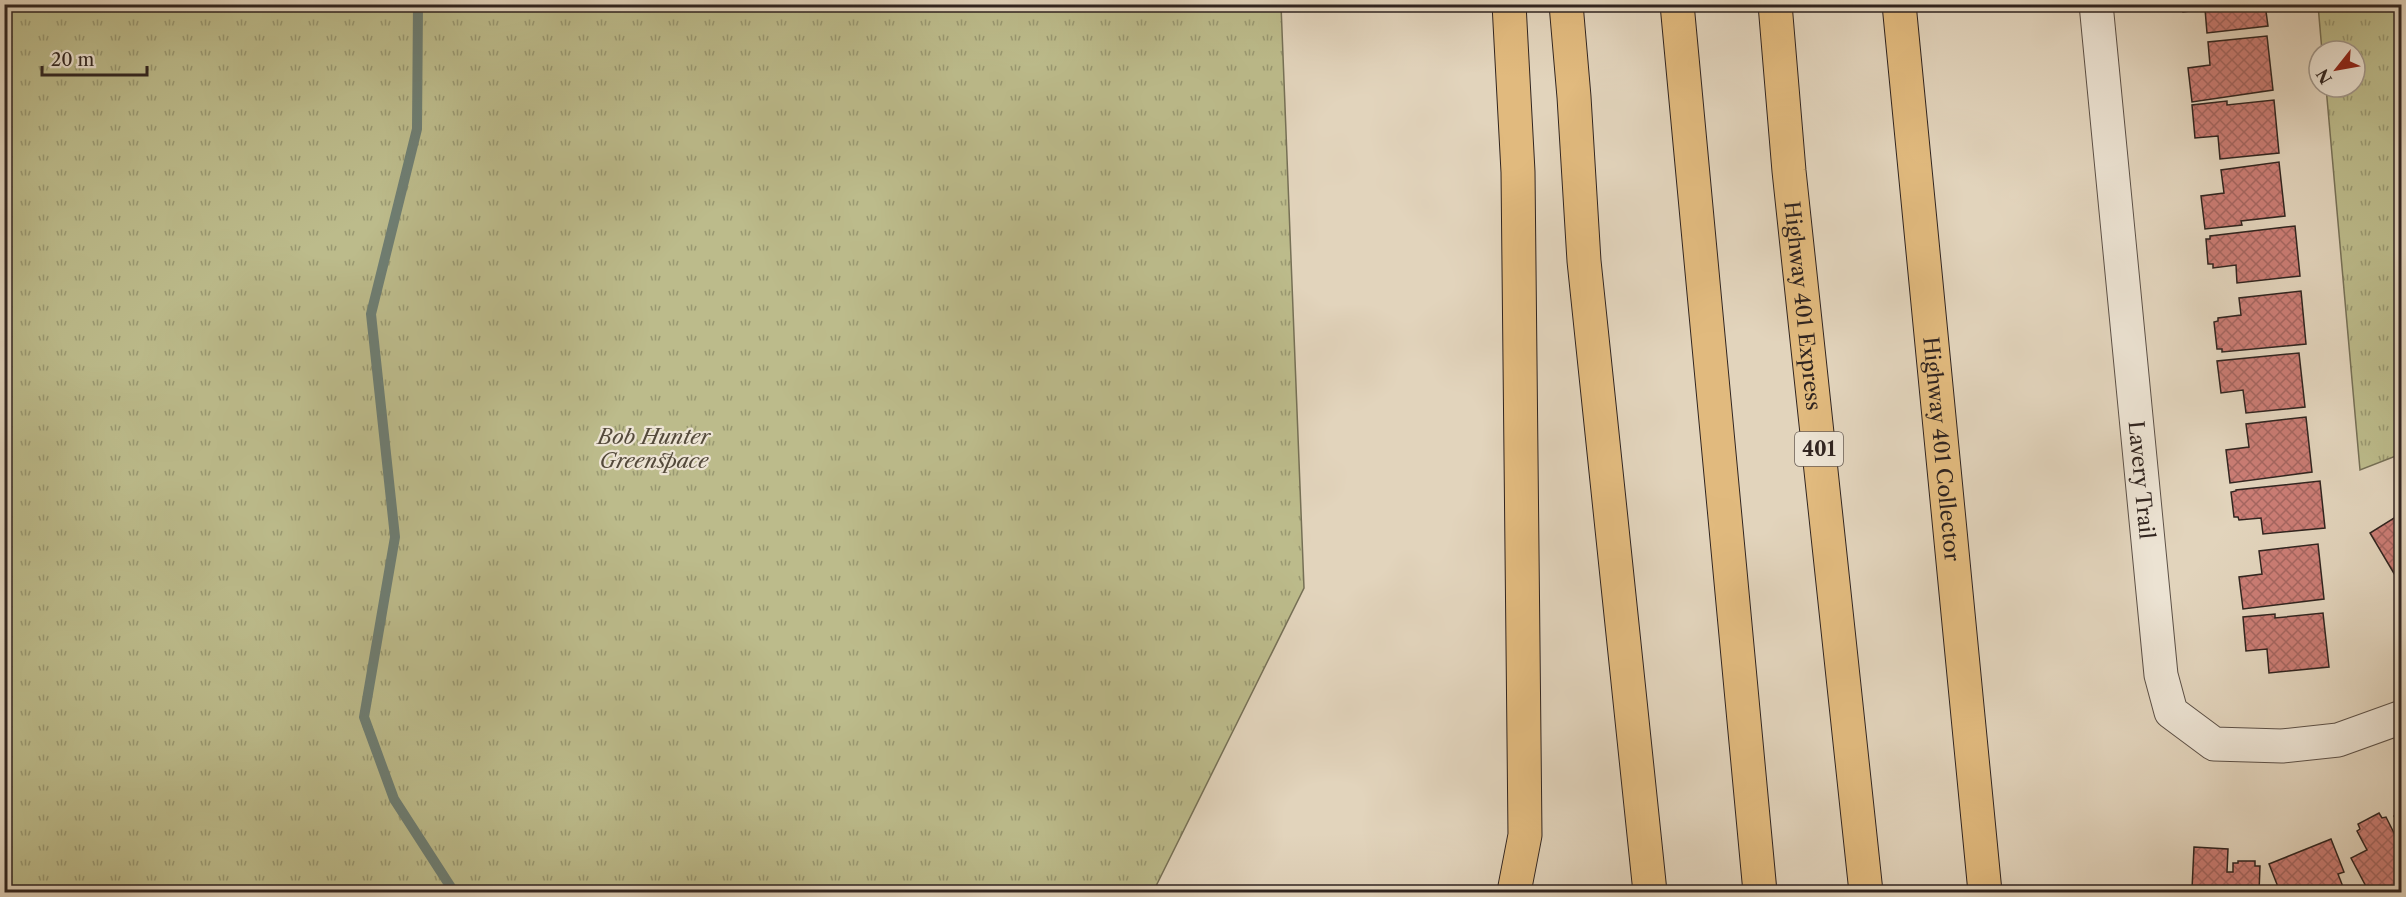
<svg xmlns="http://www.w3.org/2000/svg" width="2406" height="897" font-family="'Libre Caslon Text',serif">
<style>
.park{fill:url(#park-tufts);stroke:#767056;stroke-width:1.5}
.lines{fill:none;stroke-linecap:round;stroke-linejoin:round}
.stream{stroke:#6e7e73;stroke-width:10}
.building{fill:url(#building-cross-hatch);stroke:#312520;stroke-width:1.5}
.minor-casing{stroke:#5d5147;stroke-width:35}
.highway-casing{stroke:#312520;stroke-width:35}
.minor{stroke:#ece3d3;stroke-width:33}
.highway{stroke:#e1ba7e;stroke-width:33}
.labels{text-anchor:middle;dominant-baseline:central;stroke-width:4.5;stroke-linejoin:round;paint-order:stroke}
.shield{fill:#ece3d3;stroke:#695e56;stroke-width:1.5}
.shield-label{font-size:20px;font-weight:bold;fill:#312520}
.street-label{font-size:21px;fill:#312520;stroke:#ece3d3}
.park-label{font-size:21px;font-style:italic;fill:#544a3b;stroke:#ece3d3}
</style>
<defs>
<pattern id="park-tufts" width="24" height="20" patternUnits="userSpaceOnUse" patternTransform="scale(1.5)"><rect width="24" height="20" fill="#bcbb8b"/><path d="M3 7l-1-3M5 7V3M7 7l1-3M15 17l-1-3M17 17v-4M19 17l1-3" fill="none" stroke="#999871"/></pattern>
<pattern id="building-cross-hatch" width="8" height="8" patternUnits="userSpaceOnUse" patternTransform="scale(1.5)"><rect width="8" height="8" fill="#cb7d75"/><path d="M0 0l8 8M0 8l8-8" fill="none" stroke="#a56660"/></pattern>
</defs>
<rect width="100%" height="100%" fill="#e2d4bc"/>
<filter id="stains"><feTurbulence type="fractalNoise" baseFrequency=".00333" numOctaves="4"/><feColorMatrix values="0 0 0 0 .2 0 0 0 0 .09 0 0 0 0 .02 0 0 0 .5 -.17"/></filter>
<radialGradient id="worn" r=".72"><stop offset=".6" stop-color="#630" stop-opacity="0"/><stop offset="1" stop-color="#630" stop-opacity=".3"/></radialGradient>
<g class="park">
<polygon points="5,4 1281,5 1304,588 1153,892 5,892"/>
<polygon points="2318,5 2401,5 2401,454 2360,470 2326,87 2355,87 2355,51 2322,51"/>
</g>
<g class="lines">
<polyline class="stream" points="418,4 417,129 371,314 395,537 364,717 394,799 454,892"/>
</g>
<g class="building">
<polygon points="2182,4 2265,4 2268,26 2207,33 2205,9 2183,12"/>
<polygon points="2267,36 2273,90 2192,102 2188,68 2210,65 2208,42"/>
<polygon points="2274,100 2279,153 2220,159 2218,136 2195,138 2192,105 2227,101 2227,105"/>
<polygon points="2279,162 2285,216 2241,221 2242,225 2205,229 2201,196 2224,193 2221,170"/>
<polygon points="2295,226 2300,276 2237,283 2236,265 2213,268 2213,264 2208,264 2206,239 2210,239 2210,236"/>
<polygon points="2301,291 2306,344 2222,352 2222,349 2217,349 2214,322 2218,321 2218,318 2241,315 2239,298"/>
<polygon points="2299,353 2305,407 2246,413 2243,390 2221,393 2217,361"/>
<polygon points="2306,417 2312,472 2230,483 2226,450 2249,447 2246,424"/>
<polygon points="2320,481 2325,528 2263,534 2261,518 2239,520 2238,517 2234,517 2231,492 2236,491 2236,490"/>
<polygon points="2402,513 2402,587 2370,533"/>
<polygon points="2318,544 2324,599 2243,609 2239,577 2262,574 2259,551"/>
<polygon points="2323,613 2329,667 2269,673 2267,649 2246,651 2243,617 2275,614 2275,618"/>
<polygon points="2402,812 2402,831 2394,816"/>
<polygon points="2379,813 2382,818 2386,817 2402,849 2402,892 2369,892 2351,858 2367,850 2357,831 2360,829 2358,824"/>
<polygon points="2331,839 2344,872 2338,874 2345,892 2280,892 2269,864"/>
<polygon points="2194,847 2228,849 2227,872 2233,872 2233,863 2238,863 2238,861 2255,861 2255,866 2260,866 2259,892 2196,892 2196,889 2192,889"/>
</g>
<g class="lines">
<defs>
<g id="minor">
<path id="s1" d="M2096,4L2161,675L2171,712L2214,744L2282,746L2338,740L2402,717"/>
</g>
<g id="highway">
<polyline points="1509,4 1518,172 1525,835 1514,892"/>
<polyline points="1566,4 1574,97 1584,261 1650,892"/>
<polyline points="1677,4 1760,892"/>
<path id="s2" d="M1775,4L1789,171L1866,892"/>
<path id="s3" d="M1899,4L1985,892"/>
</g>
</defs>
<use href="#minor" class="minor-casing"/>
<use href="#highway" class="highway-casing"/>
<use href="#minor" class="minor"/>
<use href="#highway" class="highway"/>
</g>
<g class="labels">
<rect class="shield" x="1795" y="432" width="48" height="34" rx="4.5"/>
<g class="shield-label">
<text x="1819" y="449">401</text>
</g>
<g class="street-label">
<text stroke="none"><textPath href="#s2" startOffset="303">Highway 401 Express</textPath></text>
<text stroke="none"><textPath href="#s3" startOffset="447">Highway 401 Collector</textPath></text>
<text stroke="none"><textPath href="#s1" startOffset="478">Lavery Trail</textPath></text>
</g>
<g class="park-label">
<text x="654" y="436">Bob Hunter<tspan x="654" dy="24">Greenspace</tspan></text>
</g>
</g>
<rect width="2406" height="897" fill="none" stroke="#e2d4bc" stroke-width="24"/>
<rect x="6" y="6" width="2394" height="885" fill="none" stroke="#312520" stroke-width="3"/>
<rect x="12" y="12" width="2382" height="873" fill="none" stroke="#312520" stroke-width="1.5"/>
<g transform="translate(2337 69) rotate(239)"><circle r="28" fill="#ece3d3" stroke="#a1978b" stroke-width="1.5"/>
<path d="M0-4.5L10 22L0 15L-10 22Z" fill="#8f2418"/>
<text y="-9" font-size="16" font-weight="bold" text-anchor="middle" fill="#312520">N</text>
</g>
<path d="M42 66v9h105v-9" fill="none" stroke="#312520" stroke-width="3"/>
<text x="51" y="66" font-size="18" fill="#312520" stroke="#ece3d3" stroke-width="4.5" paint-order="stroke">20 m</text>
<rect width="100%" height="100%" filter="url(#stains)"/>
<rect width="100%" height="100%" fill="url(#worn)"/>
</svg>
